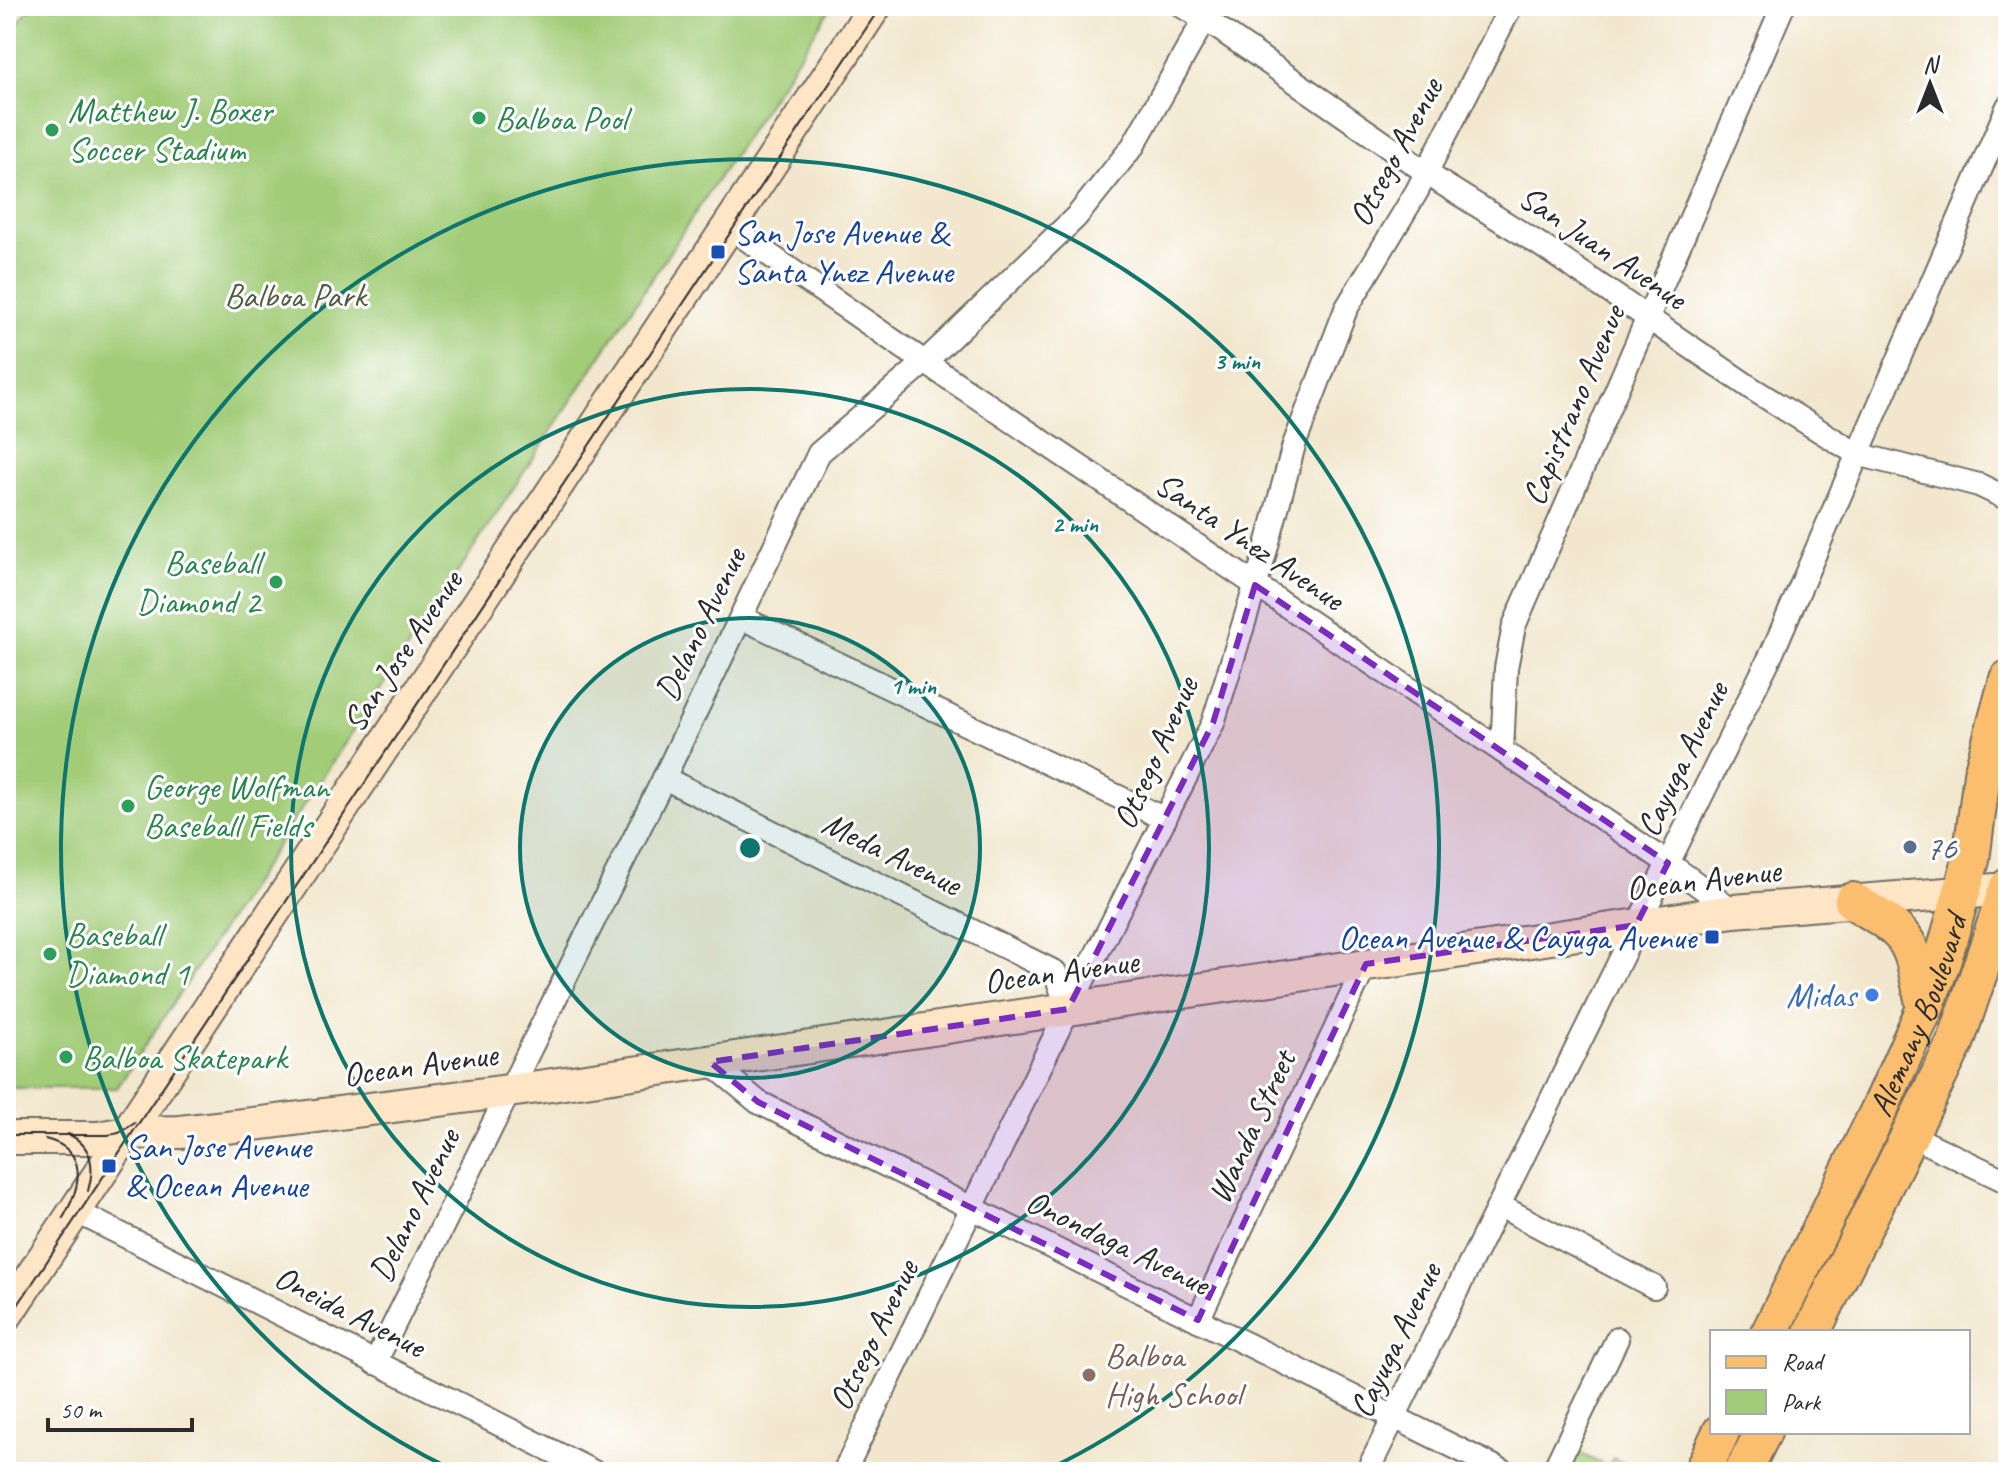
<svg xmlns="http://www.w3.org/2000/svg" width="2014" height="1478" font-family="Caveat,sans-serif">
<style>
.green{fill:#a2cc78;stroke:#667c52;stroke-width:2}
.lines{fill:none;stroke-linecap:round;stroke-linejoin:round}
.minor-casing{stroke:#716d64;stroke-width:26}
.secondary-casing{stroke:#716d64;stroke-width:36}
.primary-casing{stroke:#716d64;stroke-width:40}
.minor{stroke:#fff;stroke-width:22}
.secondary{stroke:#fde5c5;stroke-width:32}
.primary{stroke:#fabe6e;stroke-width:36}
.tram{stroke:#2b2b2b;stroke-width:2}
.marked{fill:#7b2cbf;fill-opacity:0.2;stroke:#7b2cbf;stroke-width:6;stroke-dasharray:16 10;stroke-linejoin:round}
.ring{fill:none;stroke:#0f766e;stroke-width:4}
.leisure-dot{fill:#2e9e5b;stroke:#fff;stroke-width:3}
.transit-dot{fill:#1a4fb4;stroke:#fff;stroke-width:3}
.service-dot{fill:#5c6f8a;stroke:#fff;stroke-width:3}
.shop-dot{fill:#3f7fe0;stroke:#fff;stroke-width:3}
.education-dot{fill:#8d6e63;stroke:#fff;stroke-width:3}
.labels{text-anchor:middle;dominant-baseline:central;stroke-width:6;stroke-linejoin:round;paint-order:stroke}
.leisure-label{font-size:34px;fill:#27864d;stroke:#fff;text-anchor:start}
.street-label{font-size:34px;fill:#2b2b2b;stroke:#fff}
.transit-label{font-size:34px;fill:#164399;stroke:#fff;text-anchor:start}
.park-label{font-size:34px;fill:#4f5b42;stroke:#fff}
.service-label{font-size:34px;fill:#4e5e75;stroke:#fff;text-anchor:start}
.shop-label{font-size:34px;fill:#366cbe;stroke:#fff;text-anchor:end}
.education-label{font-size:34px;fill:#785e54;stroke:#fff;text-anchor:start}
.centre{fill:#0f766e;stroke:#fff;stroke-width:4}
.ring-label{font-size:24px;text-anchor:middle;font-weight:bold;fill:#0f766e;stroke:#fff;stroke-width:6;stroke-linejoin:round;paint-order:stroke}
</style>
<rect width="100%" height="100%" fill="#fff"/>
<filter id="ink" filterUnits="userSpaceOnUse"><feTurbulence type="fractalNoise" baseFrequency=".0125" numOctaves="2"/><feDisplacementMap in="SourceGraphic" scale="16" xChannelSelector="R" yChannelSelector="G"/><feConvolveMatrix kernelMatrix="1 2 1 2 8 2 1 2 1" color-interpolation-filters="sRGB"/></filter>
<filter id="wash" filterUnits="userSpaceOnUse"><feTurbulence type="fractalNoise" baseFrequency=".006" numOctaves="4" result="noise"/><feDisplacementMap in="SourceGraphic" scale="32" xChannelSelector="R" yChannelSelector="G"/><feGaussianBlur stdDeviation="1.8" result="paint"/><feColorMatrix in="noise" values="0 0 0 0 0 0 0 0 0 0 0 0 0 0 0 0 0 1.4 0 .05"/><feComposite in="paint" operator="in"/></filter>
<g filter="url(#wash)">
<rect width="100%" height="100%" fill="#f2e7ce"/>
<g class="green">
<polygon points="31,6 832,6 117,1088 6,1088 6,40"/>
<polygon points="1577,1452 1608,1467 1613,1458 1628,1465 1624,1472 1574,1472 1568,1469"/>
</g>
</g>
<g filter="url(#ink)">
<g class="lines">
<defs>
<g id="minor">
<polyline points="1182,6 1218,28 1443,184 1539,244 1751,388 1857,454 1979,485 2008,499"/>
<polyline points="729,227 901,346 1668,863 1734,911"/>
<polyline points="742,618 1165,819"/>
<polyline points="1502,751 1506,668 1514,626 1783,6"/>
<polyline points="664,778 1055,972 1068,1009"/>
<polyline points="710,1062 758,1102 1505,1472"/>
<polyline points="1910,1135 2008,1182"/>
<polyline points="1500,1206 1654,1287"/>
<polyline points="75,1211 594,1472"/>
<polyline points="1198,1320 1366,964"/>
<polyline points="375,1363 664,778 819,453 925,362 1077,216 1133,146 1212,6"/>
<polyline points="844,1472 1057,1032 1213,723 1262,564 1294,445 1346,309 1417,191 1511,6"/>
<polyline points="1367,1472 1772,653 2008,106"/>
<polyline points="1553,1472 1617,1339"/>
</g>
<g id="secondary">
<polyline points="6,1138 98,1138 126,1133 180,1132 270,1122 531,1088 1734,911 2008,889"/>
<polyline points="6,1315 875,6"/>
</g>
<g id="primary">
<path d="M1853,901C1915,937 1910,940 1925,1008"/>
<path id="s1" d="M1770,1332L1881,1106L1925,1008L1943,959L1971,860L1982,774L2008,679"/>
<polyline points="1812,1332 1956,1041 2008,887"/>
<polyline points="1702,1472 1721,1432"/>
<polyline points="1743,1472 1763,1432"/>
</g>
</defs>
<use href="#minor" class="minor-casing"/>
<use href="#secondary" class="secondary-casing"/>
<use href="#primary" class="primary-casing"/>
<use href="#minor" class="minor"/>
<use href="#secondary" class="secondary"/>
<use href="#primary" class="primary"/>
<g class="tram">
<path d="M68,1134C93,1146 95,1167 88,1191"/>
<polyline points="6,1135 108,1135 119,1133 135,1123"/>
<path d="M45,1139C90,1150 81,1187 63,1218"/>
<polyline points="6,1323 881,6"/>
</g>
</g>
</g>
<path class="marked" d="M1255,585L1668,863L1636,925L1366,964L1198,1320L758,1102L710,1062L1068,1009L1213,723Z"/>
<circle cx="750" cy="848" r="230" fill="#0f766e" fill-opacity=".12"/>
<g class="ring">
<circle cx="750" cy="848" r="230"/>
<circle cx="750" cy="848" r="459"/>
<path d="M453 1470A689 689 0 1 1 1047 1470"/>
</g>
<g class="leisure-dot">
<circle cx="479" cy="118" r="8"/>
<circle cx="52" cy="130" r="8"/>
<circle cx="276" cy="582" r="8"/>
<circle cx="128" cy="806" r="8"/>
<circle cx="50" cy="954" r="8"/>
<circle cx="66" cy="1057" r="8"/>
</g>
<g class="transit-dot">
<rect x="710" y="244" width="16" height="16" rx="4"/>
<rect x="1704" y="929" width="16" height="16" rx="4"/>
<rect x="101" y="1158" width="16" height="16" rx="4"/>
</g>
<circle class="service-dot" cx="1910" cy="847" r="8"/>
<circle class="shop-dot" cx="1872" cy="995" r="8"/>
<circle class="education-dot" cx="1089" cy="1375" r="8"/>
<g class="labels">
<g class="leisure-label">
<text x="68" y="110">Matthew J. Boxer<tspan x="68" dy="39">Soccer Stadium</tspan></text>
<text x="495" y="118">Balboa Pool</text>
<text x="260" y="562" text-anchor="end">Baseball<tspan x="260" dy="39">Diamond 2</tspan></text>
<text x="144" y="786">George Wolfman<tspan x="144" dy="39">Baseball Fields</tspan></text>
<text x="66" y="934">Baseball<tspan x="66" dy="39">Diamond 1</tspan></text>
<text x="82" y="1057">Balboa Skatepark</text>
</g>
<g class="street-label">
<text transform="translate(1395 152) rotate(-62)">Otsego Avenue</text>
<text transform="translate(1603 247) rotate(34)">San Juan Avenue</text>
<text transform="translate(1573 405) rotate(-67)">Capistrano Avenue</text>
<text transform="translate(1250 541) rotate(34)">Santa Ynez Avenue</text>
<text transform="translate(700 624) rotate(-64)">Delano Avenue</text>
<text transform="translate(402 651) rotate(-56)">San Jose Avenue</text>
<text transform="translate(1155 753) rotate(-66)">Otsego Avenue</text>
<text transform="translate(1682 759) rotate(-64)">Cayuga Avenue</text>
<text transform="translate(892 853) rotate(26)">Meda Avenue</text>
<text transform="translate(1703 879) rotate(-7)">Ocean Avenue</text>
<text transform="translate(1061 971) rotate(-8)">Ocean Avenue</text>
<text stroke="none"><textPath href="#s1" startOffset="350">Alemany Boulevard</textPath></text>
<text transform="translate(420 1064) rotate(-8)">Ocean Avenue</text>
<text transform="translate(1251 1127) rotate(-65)">Wanda Street</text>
<text transform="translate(414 1205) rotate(-64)">Delano Avenue</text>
<text transform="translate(1118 1242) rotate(26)">Onondaga Avenue</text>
<text transform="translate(350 1311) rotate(27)">Oneida Avenue</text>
<text transform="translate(873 1335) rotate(-64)">Otsego Avenue</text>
<text transform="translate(1395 1340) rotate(-64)">Cayuga Avenue</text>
</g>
<g class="transit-label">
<text x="734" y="232">San Jose Avenue &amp;<tspan x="734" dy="39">Santa Ynez Avenue</tspan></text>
<text x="1696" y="937" text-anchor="end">Ocean Avenue &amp; Cayuga Avenue</text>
<text x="125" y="1146">San Jose Avenue<tspan x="125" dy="39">&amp; Ocean Avenue</tspan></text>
</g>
<g class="park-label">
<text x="295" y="295">Balboa Park</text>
</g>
<g class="service-label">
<text x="1926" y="847">76</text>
</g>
<g class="shop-label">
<text x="1856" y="995">Midas</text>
</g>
<g class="education-label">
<text x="1105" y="1355">Balboa<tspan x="1105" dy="39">High School</tspan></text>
</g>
</g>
<circle cx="750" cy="848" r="12" class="centre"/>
<g class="ring-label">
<text x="1237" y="369">3 min</text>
<text x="1075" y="532">2 min</text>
<text x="913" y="694">1 min</text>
</g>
<rect width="2014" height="1478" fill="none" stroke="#fff" stroke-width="32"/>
<rect x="1710" y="1330" width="260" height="104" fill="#ffffff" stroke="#aaaaaa" stroke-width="2"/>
<rect x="1726" y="1356" width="40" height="12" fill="#fabe6e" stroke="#aaaaaa" stroke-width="2"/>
<text x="1782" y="1370" font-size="24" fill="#2b2b2b">Road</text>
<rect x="1726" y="1390" width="40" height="24" fill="#a2cc78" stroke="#aaaaaa" stroke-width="2"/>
<text x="1782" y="1410" font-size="24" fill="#2b2b2b">Park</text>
<g transform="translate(1930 84)" stroke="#ffffff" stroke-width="6" paint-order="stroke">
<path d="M0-6L14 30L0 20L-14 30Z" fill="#2b2b2b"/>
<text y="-12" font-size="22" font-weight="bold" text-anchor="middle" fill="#2b2b2b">N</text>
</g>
<path d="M48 1418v12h144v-12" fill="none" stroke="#2b2b2b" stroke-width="4"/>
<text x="60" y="1418" font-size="24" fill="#2b2b2b" stroke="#ffffff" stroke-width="6" paint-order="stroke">50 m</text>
</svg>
